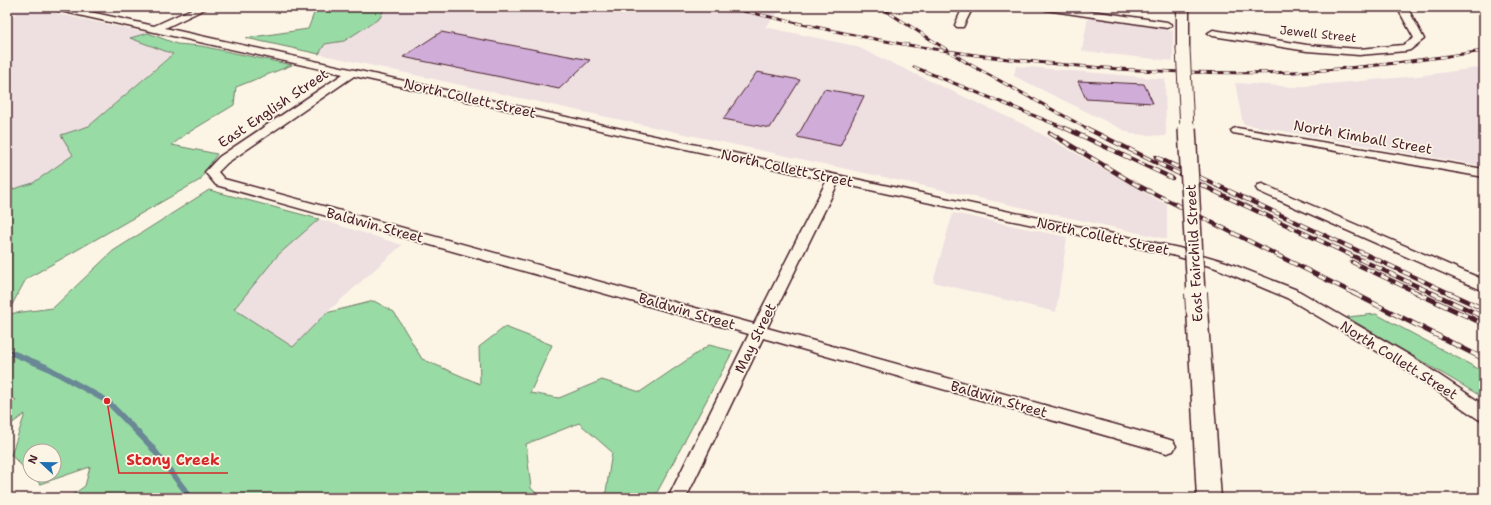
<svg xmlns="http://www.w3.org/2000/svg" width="1491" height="505" font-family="'Shantell Sans',sans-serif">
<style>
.built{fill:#eedfe1}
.green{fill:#99dba5;stroke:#727d68}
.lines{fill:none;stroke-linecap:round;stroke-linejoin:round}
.stream{stroke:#698795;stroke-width:6}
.building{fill:#cfadd8;stroke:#4a1f2b}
.minor-casing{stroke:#4a1f2b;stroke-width:3}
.tertiary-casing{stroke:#4a1f2b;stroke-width:3}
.minor{fill:#fcf5e5;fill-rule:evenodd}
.tertiary{fill:#fcf5e5;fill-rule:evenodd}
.rail-far2-casing{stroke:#4a1f2b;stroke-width:3}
.rail-far1-casing{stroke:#4a1f2b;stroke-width:4.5}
.rail-casing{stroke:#4a1f2b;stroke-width:5}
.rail-far2{stroke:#fcf5e5;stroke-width:2;stroke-dasharray:6;stroke-linecap:butt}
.rail-far1{stroke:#fcf5e5;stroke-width:3;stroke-dasharray:8;stroke-linecap:butt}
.rail{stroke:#fcf5e5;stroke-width:3.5;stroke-dasharray:11;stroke-linecap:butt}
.tertiary-bridge-far2-casing{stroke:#4a1f2b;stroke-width:15;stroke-linecap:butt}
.tertiary-bridge-far1-casing{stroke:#4a1f2b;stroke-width:20;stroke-linecap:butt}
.tertiary-bridge-casing{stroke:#4a1f2b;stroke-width:24;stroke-linecap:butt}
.tertiary-bridge-far2{stroke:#fcf5e5;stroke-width:13}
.tertiary-bridge-far1{stroke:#fcf5e5;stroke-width:17}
.tertiary-bridge{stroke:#fcf5e5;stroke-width:22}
.labels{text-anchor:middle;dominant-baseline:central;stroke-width:3.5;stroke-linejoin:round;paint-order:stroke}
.far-street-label{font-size:12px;fill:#4a1f2b;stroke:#fcf5e5}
.street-label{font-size:14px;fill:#4a1f2b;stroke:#fcf5e5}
.leader{fill:none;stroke:#d62828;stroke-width:1.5}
.callout-dot{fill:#d62828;stroke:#fcf5e5;stroke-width:1.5}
.callout-label{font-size:15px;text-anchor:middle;font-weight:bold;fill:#d62828;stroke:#fcf5e5;stroke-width:3.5;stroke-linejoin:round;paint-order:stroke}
</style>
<rect width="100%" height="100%" fill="#fcf5e5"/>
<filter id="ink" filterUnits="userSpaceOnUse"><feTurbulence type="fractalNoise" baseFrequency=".025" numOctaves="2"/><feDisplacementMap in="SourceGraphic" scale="8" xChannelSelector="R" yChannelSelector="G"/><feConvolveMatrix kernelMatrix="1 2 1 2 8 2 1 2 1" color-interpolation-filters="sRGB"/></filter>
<g filter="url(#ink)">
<g class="built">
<polygon points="7,7 25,7 148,33 130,38 173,53 89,126 61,135 73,155 33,183 7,191 7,18 18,13 7,11"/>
<polygon points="391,7 762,7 779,12 765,27 855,46 1027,126 1167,205 1167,239 319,54 325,44 344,41 380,18 384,9"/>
<polygon points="1088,17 1173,31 1173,61 1082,51"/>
<polygon points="1016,66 1165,79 1166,136 1132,134 1014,76"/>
<polygon points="1484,67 1484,166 1243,124 1235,83 1294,87 1418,76"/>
<polygon points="953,213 1067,237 1056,312 933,282"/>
<polygon points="319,219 402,245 326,313 293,347 234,309 278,255"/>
</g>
<g class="green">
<polygon points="319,7 391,7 384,9 380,18 344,41 325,44 319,54 246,38 308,29 316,8"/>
<polygon points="148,33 177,44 201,46 292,65 236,87 234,105 186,134 172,145 217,154 200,180 26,279 7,314 53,308 113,251 209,190 319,219 278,255 234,309 293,347 326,313 374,301 394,312 422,359 480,384 479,347 505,327 552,345 530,393 559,398 602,380 640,392 709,345 733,351 654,498 605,498 612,452 579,423 526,444 531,488 541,498 68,498 85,486 90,467 40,484 31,475 54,475 54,451 30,451 30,474 11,455 25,414 7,427 7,407 16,400 7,394 7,191 33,183 73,155 61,135 89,126 173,54 130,38"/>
<polygon points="1376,314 1484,372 1484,398 1347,317"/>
</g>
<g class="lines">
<polyline class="stream" points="7,351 46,367 107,401 150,445 191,498"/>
</g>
<g class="building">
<polygon points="441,32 590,60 559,89 403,57"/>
<polygon points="757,72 800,80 770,128 723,119"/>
<polygon points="1078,81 1144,84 1153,103 1086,99"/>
<polygon points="824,89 864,96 840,146 797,137"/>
</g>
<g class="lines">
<defs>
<g id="minor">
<path d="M51,7H68L154,26L196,7H209L165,28L589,122L1179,248L1226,262L1297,290L1409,355L1484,405V421L1478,419L1397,363L1287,298L1216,268L1172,255L838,183L767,328L1167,439L1173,441L1176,446L1173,451L1167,453L763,338L686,498H668L749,334L216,185L205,172L219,157L343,74L56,10ZM354,76L827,180L754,324L224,179L218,172L227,163Z"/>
<polygon points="963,7 973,7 963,27 957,27 955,25"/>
<polygon points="1041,7 1064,7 1167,22 1172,25 1167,28 1046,10"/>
<polygon points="1397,7 1407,7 1424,39 1410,50 1406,51 1359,55 1307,51 1213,36 1208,33 1213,30 1307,45 1359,49 1403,45 1414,38"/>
<polygon points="1237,128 1484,169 1484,177 1233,133 1231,131 1233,129"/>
<polygon points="1262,184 1484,280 1484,291 1258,191 1256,188 1258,185"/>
</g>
<g id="tertiary">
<polygon points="1177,7 1189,7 1189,48 1188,51 1178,51 1177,48"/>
<polygon points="1197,302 1204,304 1207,309 1221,498 1197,498 1187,309 1190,304"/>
</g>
</defs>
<use href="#minor" class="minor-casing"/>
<use href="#tertiary" class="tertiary-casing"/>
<use href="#minor" class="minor"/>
<use href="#tertiary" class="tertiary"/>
<defs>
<g id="rail-far2">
<path d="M726,7C788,21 851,36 914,46C1040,66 1166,76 1293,72C1357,69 1421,60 1484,51"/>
<polyline points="880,7 969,64 1088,129"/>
<polyline points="914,67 1067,129"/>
</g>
<g id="rail-far1">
<polyline points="1065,128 1172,178"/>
<polyline points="1086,128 1214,191 1434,294"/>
<polyline points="1050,133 1133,183 1355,294"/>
<polyline points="1156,157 1451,294"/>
<polyline points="1352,262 1420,294"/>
</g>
<g id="rail">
<polyline points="1353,293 1484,359"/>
<polyline points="1417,293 1484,324"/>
<polyline points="1432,293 1484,317"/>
<polyline points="1449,293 1484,309"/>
</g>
</defs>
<use href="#rail-far2" class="rail-far2-casing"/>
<use href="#rail-far1" class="rail-far1-casing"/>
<use href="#rail" class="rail-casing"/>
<use href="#rail-far2" class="rail-far2"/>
<use href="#rail-far1" class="rail-far1"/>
<use href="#rail" class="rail"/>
<defs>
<polyline id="tertiary-bridge-far2" points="1183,48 1187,129"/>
<polyline id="tertiary-bridge-far1" points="1187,128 1196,294"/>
<polyline id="tertiary-bridge" points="1196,293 1197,309"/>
</defs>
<use href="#tertiary-bridge-far2" class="tertiary-bridge-far2-casing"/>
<use href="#tertiary-bridge-far1" class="tertiary-bridge-far1-casing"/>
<use href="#tertiary-bridge" class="tertiary-bridge-casing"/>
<use href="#tertiary-bridge-far2" class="tertiary-bridge-far2"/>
<use href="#tertiary-bridge-far1" class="tertiary-bridge-far1"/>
<use href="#tertiary-bridge" class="tertiary-bridge"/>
</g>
</g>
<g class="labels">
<g class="far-street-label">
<text transform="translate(1318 34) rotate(6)">Jewell Street</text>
</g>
<g class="street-label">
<text transform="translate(470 98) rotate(13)">North Collett Street</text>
<text transform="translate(273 108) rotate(-34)">East English Street</text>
<text transform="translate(1363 137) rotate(10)">North Kimball Street</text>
<text transform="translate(787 168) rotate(12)">North Collett Street</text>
<text transform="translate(375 225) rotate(15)">Baldwin Street</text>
<text transform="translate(1103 236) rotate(12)">North Collett Street</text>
<text transform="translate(1194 253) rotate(-93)">East Fairchild Street</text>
<text transform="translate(687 311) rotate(16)">Baldwin Street</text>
<text transform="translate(755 338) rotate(-64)">May Street</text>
<text transform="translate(1399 360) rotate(32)">North Collett Street</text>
<text transform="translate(999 399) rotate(16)">Baldwin Street</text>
</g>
</g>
<path class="leader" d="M107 401L119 473H228"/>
<circle class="callout-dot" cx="107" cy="401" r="4"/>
<g class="callout-label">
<text x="173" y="465">Stony Creek</text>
</g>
<rect width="1491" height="505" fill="none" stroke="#fcf5e5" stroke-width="24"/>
<rect x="12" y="12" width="1467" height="481" fill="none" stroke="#4a1f2b" stroke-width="1.5" filter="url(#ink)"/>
<g transform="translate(42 463) rotate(292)"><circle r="19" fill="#fcf5e5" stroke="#b59f9b"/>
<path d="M0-3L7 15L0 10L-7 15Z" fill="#1f6fb2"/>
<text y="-6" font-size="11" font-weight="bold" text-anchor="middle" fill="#4a1f2b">N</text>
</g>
</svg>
